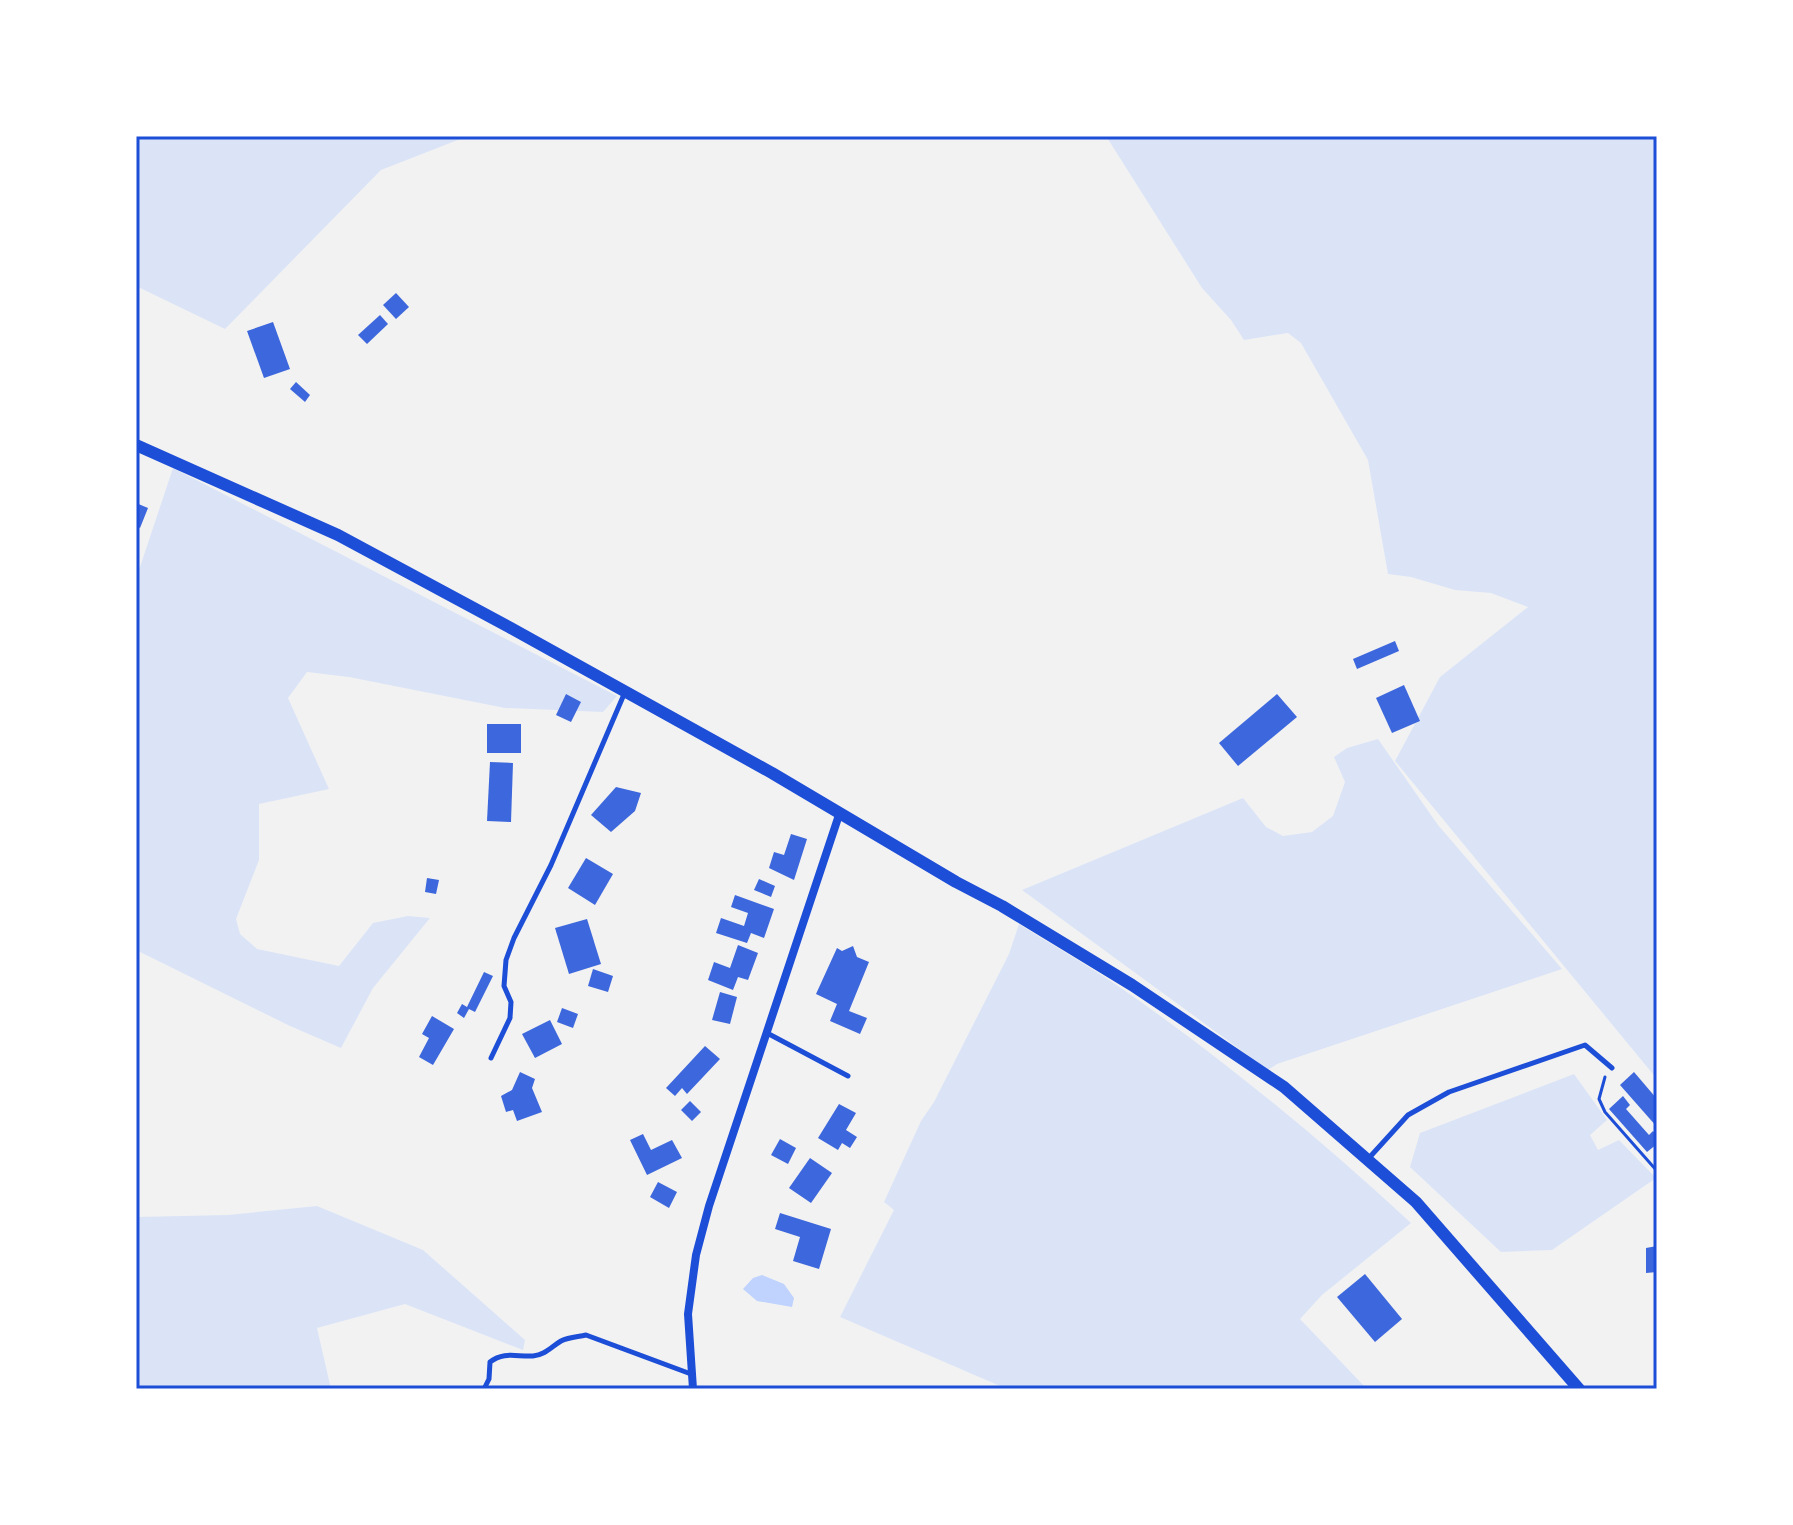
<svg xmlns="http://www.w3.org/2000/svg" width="1793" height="1525" font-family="Barlow,sans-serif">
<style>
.green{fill:#dbe4f7}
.water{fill:#bfd3fe}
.building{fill:#3d67dc}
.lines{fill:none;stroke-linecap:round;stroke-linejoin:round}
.path{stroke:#1d4ed8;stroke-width:3}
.service{stroke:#1d4ed8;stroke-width:5}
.minor{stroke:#1d4ed8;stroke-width:8}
.tertiary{stroke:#1d4ed8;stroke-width:12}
.neatline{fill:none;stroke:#1d4ed8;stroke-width:3}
</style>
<rect width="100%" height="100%" fill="#f2f2f2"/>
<g class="green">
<polygon points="136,136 468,136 381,170 225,329 136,286"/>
<polygon points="1106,136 1657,136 1657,1079 1395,761 1440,677 1528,607 1491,593 1455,590 1411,577 1388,574 1368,460 1301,343 1288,333 1244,340 1231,320 1202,288"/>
<polygon points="173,468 617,696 603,712 505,708 349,677 307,672 288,698 329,789 259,804 259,860 236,919 240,934 257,949 339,966 373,923 408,916 430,918 373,988 341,1048 290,1026 136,950 136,579"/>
<polygon points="1378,739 1438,825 1562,969 1277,1064 1268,1070 1022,890 1243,798 1266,827 1283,836 1312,832 1333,816 1345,782 1334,757 1347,748"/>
<path d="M1019,924C1052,945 1086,964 1118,986C1221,1057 1319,1138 1411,1223L1322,1295L1300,1319L1367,1389H1007L840,1317L894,1210L884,1202L921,1121L934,1102L1009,954Z"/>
<polygon points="1574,1074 1607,1120 1590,1135 1598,1150 1619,1140 1656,1178 1552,1250 1501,1252 1410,1167 1420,1133"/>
<polygon points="317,1206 423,1250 525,1340 523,1350 405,1304 317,1328 331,1389 136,1389 136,1217 228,1215"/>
</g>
<polygon class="water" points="762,1275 784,1284 794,1298 792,1307 757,1301 743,1289 753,1278"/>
<g class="building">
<polygon points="396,293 409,307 396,319 383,305"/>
<polygon points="380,315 388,324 367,344 358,335"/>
<polygon points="273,322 290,369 264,378 247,331"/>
<polygon points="296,382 310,395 305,402 290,389"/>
<polygon points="136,503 148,508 140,528 136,526"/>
<polygon points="1395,641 1399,651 1357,669 1353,659"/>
<polygon points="1404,685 1420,721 1392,733 1376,698"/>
<polygon points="566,694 581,702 571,722 556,715"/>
<polygon points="1277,694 1297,717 1238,766 1219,743"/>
<rect x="487" y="724" width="34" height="29"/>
<polygon points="490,762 513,763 511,822 487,821"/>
<polygon points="616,787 641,793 635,811 611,832 591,815"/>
<polygon points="791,834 807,839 794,880 769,868 774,852 784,855"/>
<polygon points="586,858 613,874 595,905 568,888"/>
<polygon points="427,878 439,880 436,894 425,892"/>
<polygon points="759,879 775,886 771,897 754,890"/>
<polygon points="735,895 774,909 764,938 751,933 747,943 716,933 721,918 744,926 748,913 731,907"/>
<polygon points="587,919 601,964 569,974 555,928"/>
<polygon points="738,945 758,953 748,980 738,977 733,990 708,980 714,962 730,968"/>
<polygon points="853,946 857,957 869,962 849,1011 867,1018 860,1034 830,1021 837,1004 816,994 837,948 842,951"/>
<polygon points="593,969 613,976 608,992 588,986"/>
<polygon points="484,972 493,976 475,1012 469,1009 464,1018 457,1013 462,1004 467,1007"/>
<polygon points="720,992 737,997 730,1024 712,1020"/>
<polygon points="562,1008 578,1014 573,1028 557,1022"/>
<polygon points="432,1016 454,1029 433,1065 419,1057 429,1038 422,1034"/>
<polygon points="550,1020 562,1044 535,1058 522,1034"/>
<polygon points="705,1046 720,1059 687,1094 682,1088 675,1096 666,1088"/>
<polygon points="520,1072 535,1079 532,1088 542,1112 517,1121 513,1110 506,1112 501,1096 512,1090"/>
<polygon points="1634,1072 1657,1099 1657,1127 1620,1085"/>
<polygon points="1623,1096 1630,1105 1626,1109 1649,1135 1653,1131 1657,1136 1657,1144 1647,1152 1609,1109"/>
<polygon points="690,1101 701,1112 692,1121 681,1110"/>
<polygon points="839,1104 856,1113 846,1130 857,1137 850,1148 842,1143 838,1150 818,1138"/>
<polygon points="643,1134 651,1150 672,1140 682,1158 647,1175 630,1140"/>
<polygon points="780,1139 796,1148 788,1164 771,1155"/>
<polygon points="810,1158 832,1173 811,1203 789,1188"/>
<polygon points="658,1182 677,1192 669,1208 650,1197"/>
<polygon points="780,1213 831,1229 819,1269 793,1261 800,1237 775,1229"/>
<polygon points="1657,1246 1657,1272 1646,1273 1646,1248"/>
<polygon points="1365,1274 1402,1319 1375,1342 1337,1297"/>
</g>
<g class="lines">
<polyline class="path" points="1605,1077 1599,1099 1605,1112 1657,1171"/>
<g class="service">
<polyline points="767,1033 848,1076"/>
<polyline points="491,1058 510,1018 511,1002 504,986 506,960 514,938 551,865 625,692"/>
<polyline points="1368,1159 1408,1115 1449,1092 1585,1045 1612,1068"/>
<path d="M484,1389L489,1379L490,1362C504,1351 517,1357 533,1356C545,1355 551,1347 561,1341C569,1337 577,1337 586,1335L691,1374"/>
</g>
<polyline class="minor" points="693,1389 688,1314 696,1255 709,1206 839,815"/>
<polyline class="tertiary" points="136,445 338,535 509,627 772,773 956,882 1002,906 1132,985 1284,1087 1416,1202 1579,1389"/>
</g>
<rect width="1793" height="1525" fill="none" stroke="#ffffff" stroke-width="276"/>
<rect x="138" y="138" width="1517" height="1249" class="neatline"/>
</svg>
